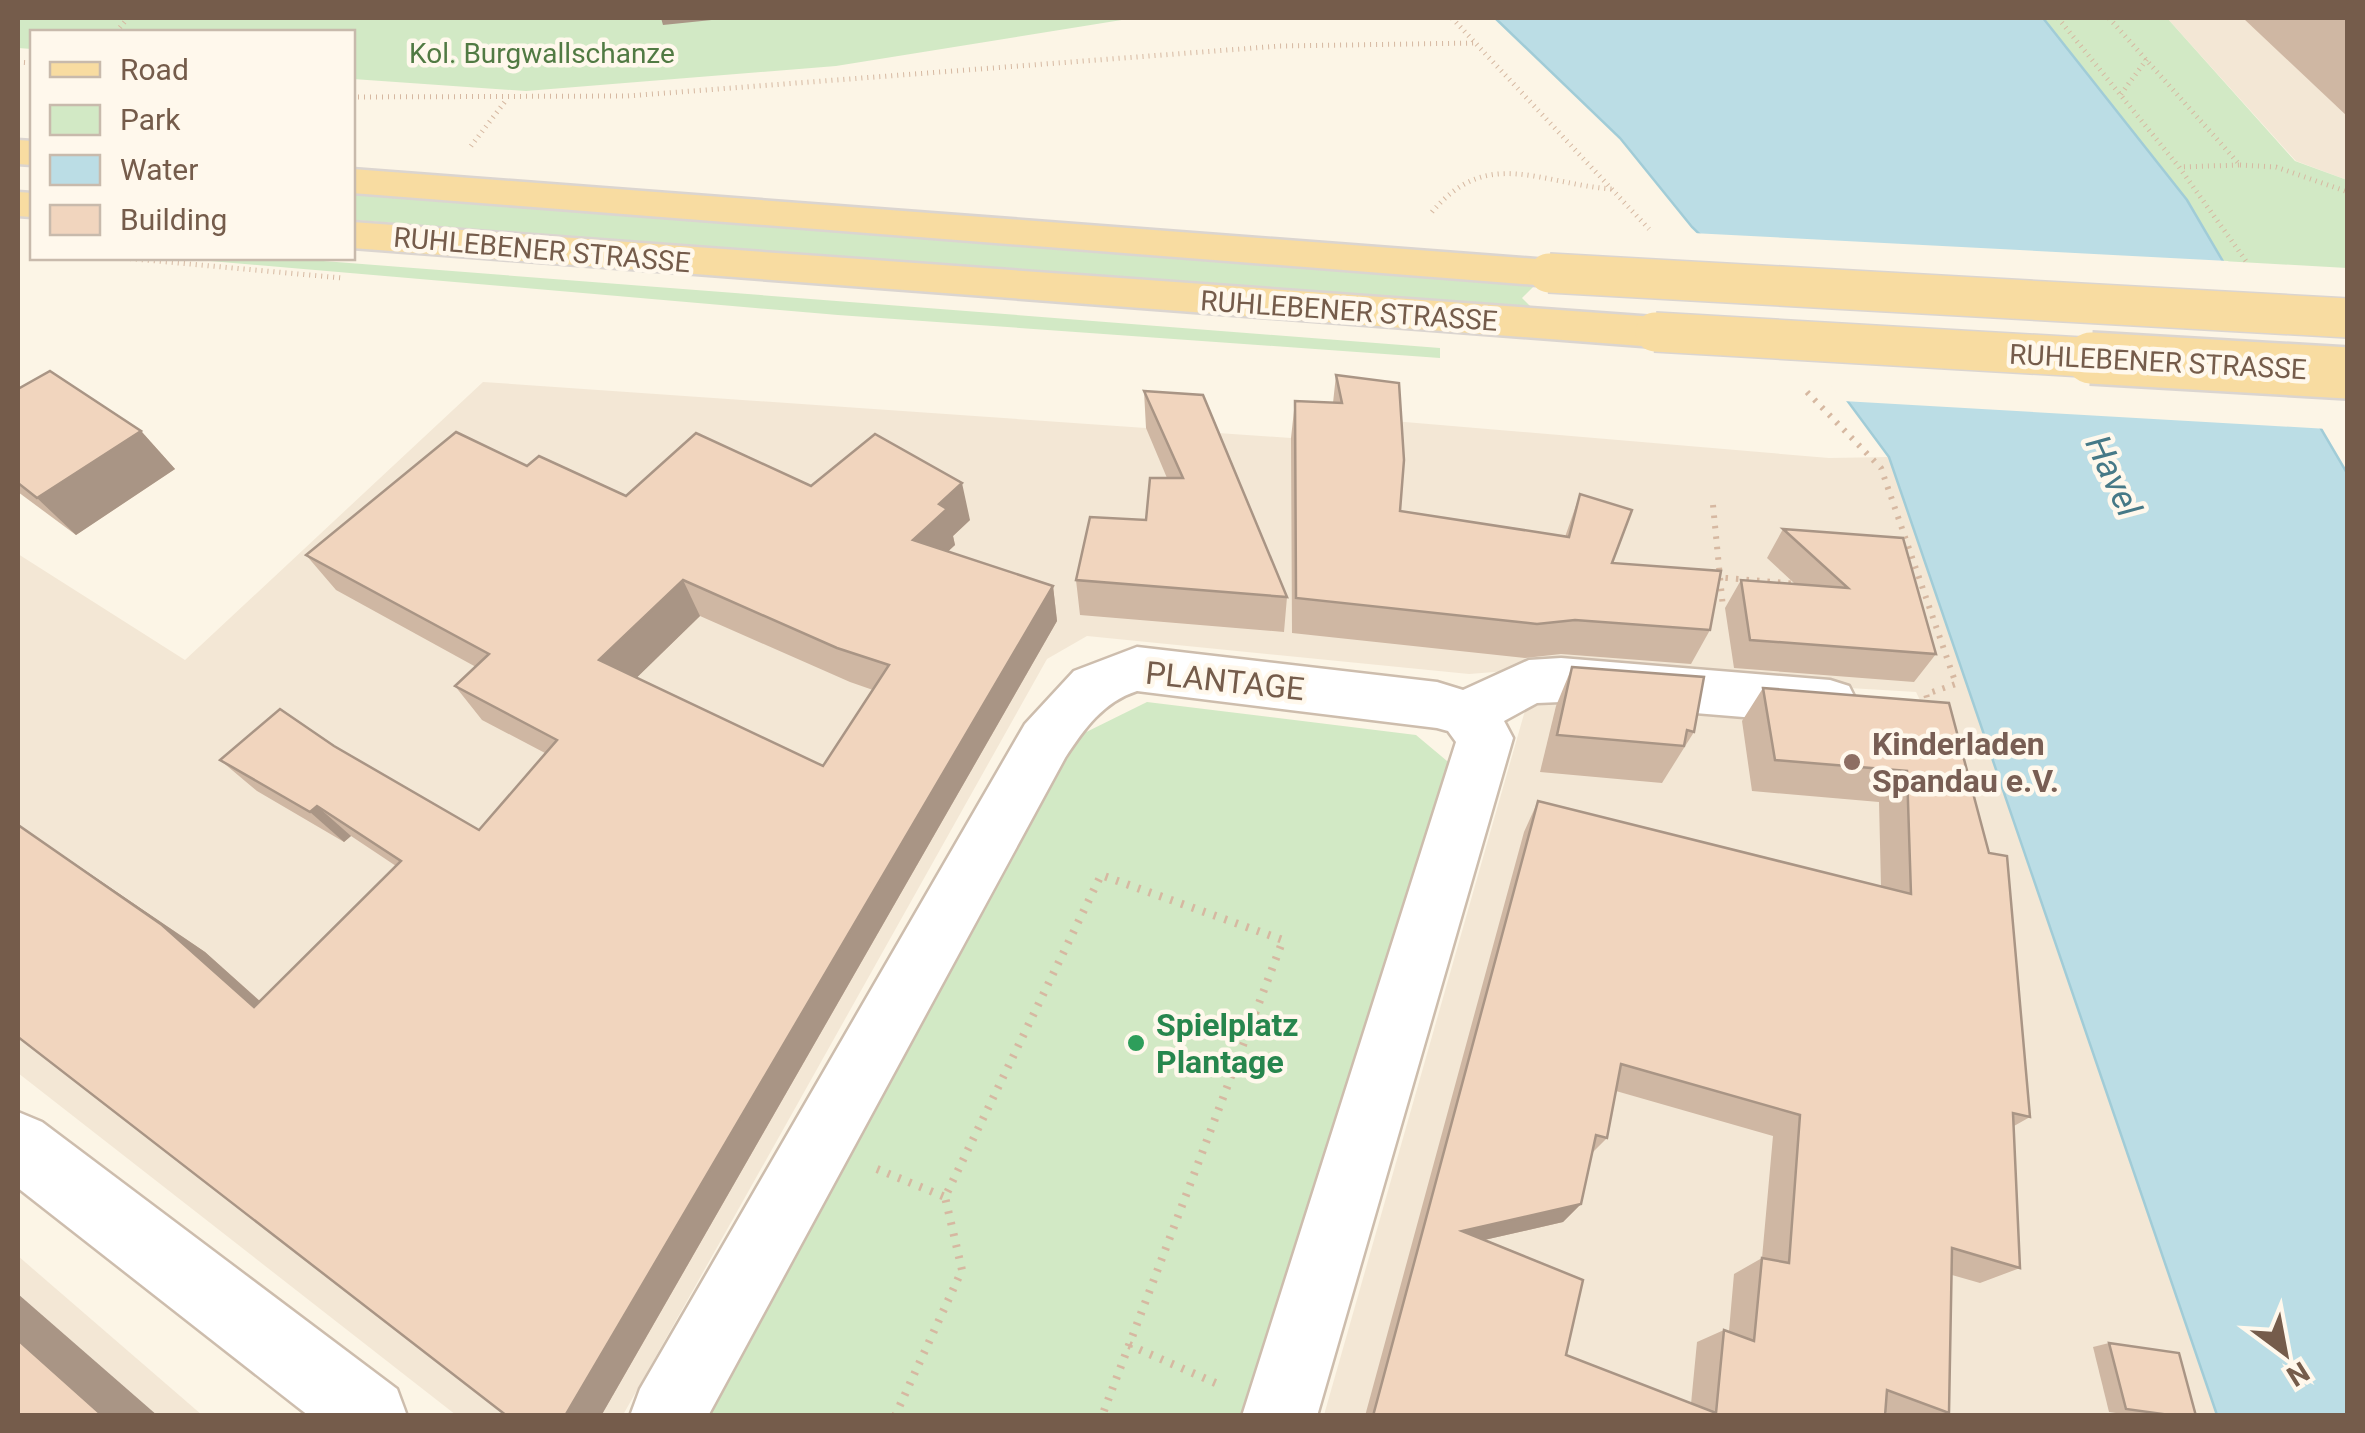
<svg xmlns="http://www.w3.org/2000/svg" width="2365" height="1433" font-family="Roboto,sans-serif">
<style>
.residential{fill:#f3e7d5}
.green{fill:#d2e9c5}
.water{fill:#bbdde5;stroke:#a1ccd7;stroke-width:2.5}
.pier{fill:#fcf5e6}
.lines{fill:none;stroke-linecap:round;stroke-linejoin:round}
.minor-casing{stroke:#cdbdad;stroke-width:5}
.major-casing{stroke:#dbd5d0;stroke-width:5}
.path-far2{stroke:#d6b8a1;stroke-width:5;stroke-dasharray:1 5;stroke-linecap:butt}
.path-far1{stroke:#d6b8a1;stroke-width:6;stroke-dasharray:2.5 8;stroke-linecap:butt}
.path{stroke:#d6b8a1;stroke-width:8;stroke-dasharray:2.5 9;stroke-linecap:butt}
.minor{fill:#fff;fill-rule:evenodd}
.major{fill:#f8dca1;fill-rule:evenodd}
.major-bridge-far1-casing{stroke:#dbd5d0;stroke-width:42;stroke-linecap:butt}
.major-bridge-casing{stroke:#dbd5d0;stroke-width:56;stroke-linecap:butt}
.major-bridge-far1{stroke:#f8dca1;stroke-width:39}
.major-bridge{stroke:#f8dca1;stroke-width:51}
.wall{fill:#cfb7a3;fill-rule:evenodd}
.shaded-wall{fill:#a99585}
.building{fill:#f1d5be;stroke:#a99585;stroke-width:2.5;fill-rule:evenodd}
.education-dot{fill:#8d6e63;stroke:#fff8ec;stroke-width:4}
.leisure-dot{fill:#2e9e5b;stroke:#fff8ec;stroke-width:4}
.labels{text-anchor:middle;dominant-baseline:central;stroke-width:9;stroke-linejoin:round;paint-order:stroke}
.far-park-label{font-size:28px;fill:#517a43;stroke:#fff8ec}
.far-street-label{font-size:28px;fill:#755c4b;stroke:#fff8ec}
.street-label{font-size:32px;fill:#755c4b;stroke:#fff8ec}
.education-label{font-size:32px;font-weight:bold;fill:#785e54;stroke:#fff8ec;text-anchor:start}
.leisure-label{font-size:32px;font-weight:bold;fill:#27864d;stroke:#fff8ec;text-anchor:start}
.water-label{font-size:35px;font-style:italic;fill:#467987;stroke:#fff8ec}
</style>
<rect width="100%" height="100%" fill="#fcf5e6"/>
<g class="residential">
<polygon points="2167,18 2347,18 2347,180 2296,161"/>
<polygon points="483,382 1291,438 1336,440 1393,421 1829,458 1889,457 2217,1415 1324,1415 1528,700 1932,725 1916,692 1531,669 1469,674 1087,636 1047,659 623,1415 456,1415 18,1073 18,554 185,660"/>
<polygon points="18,1256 202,1415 18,1415"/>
</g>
<g class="green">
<polygon points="18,18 1134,18 836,66 526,91 353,79 352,32 32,32 32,49 18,48"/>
<polygon points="2043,18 2167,18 2295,161 2347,180 2347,268 2222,261 2186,200"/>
<polygon points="352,194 1534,286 1522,298 1532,308 353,220"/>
<polygon points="176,258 285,258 1440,348 1440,358 838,315"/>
<polygon points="1147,702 1416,735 1453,766 1248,1415 705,1416 1062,744"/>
</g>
<polygon class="water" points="1495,18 2043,18 2187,200 2347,473 2347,1415 2217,1415 1889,457 1787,319 1692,227 1620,138"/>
<polygon class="pier" points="1692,233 2228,261 2328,429 1843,401 1783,322"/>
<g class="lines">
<defs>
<g id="minor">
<path d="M1137,647L1437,682L1463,690L1529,660L1561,658L1830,680L1849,686L1857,702L1849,718L1830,724L1561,702L1537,703L1504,721L1513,738L1317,1416H1242L1456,742L1448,731L1437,728L1137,691C1103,702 1084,729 1065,758L708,1416H630L640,1389L1025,724L1074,671Z"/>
<polygon points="18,1112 42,1122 397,1389 407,1416 309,1416 18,1188"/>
</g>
<g id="major">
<polygon points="18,140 32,141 32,165 18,164"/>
<polygon points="352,169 1549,260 1564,263 1570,273 1564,283 1549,286 352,193"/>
<polygon points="18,192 32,193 32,217 18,216"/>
<polygon points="352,222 1655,317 1671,322 1677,332 1671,342 1655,347 352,248"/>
</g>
</defs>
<use href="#minor" class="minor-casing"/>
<use href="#major" class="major-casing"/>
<g class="path-far2">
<polyline points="1452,18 1649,229"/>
<polyline points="2058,18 2179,167 2246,261"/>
<polyline points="2109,18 2240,165 2180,167"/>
<polyline points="116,32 128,18"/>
<polyline points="18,62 32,63"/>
<polyline points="2121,94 2147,59"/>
<polyline points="352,97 627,96 1280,46 1476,43"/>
<polyline points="471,146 507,99"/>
<polyline points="2240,165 2276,167 2348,192"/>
<path d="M1432,212C1487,146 1540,184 1612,189"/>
<polyline points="124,258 342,278"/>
</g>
<g class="path-far1">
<polyline points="1807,392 1881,468 1956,684 1926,694 1930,709"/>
<polyline points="1713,505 1723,608"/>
<polyline points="1715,577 1797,584"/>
</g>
<g class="path">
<polyline points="877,1169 945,1197"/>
<polyline points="1129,1345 1220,1385"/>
<polyline points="895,1416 962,1270 945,1197 1101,875 1283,940 1102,1416"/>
</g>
<use href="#minor" class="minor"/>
<use href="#major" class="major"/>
<defs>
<g id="major-bridge-far1">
<polyline points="1549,273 2348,318"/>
<polyline points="1655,332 2133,360"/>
</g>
<polyline id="major-bridge" points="2091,358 2348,373"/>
</defs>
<use href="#major-bridge-far1" class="major-bridge-far1-casing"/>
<use href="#major-bridge" class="major-bridge-casing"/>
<use href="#major-bridge-far1" class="major-bridge-far1"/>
<use href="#major-bridge" class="major-bridge"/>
</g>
<g class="wall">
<polygon points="2243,18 2348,18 2348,117"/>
<polygon points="1336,375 1400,511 1565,537 1580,494 1612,563 1710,630 1691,664 1561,654 1525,658 1292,633 1291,438 1295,401 1333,403"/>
<polygon points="18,389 141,431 175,469 76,535 18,492"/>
<polygon points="1144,391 1287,597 1284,632 1080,615 1076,580 1146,520 1167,478 1146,428"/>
<path d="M527,466L626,496L811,486L970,520L953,536L955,545L948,551L1053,586L1057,621L601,1416L18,825L205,952L260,1001L396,866L351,836L344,842L257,791L220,760L334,746L479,830L545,753L482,720L455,686L476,667L336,590L306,555ZM700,616L850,682L873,690L823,766L636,678Z"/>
<polygon points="1783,529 1936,654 1914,682 1734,668 1725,608 1741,580 1795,584 1767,558"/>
<polygon points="1572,667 1694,732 1662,783 1540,772 1556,706"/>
<path d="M1763,688L1949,703L2030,1117L2014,1126L2020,1268L1980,1283L1952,1275L1949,1413L1940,1416H1893L1885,1412V1416H1365L1524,832L1538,801L1881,886L1879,802L1752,791L1742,721ZM1616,1091L1773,1136L1762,1258L1734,1274L1729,1331L1724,1330L1697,1342L1691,1404L1566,1355L1484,1240L1563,1222L1581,1204L1592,1153L1607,1138Z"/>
<polygon points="2109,1343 2196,1416 2137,1416 2109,1412 2093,1347"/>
</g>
<g class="shaded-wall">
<polygon points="661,18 731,18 663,25"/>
<polygon points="141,431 175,469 76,535 37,498"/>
<polygon points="962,483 970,520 953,536 955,545 923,575 913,540 939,504"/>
<polygon points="683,580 700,616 620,694 599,660"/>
<polygon points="1053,586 1057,621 601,1416 565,1416"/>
<polygon points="317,806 351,836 344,842 310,812"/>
<polygon points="18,825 205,952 294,1032 254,1007"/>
<polygon points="1581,1204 1563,1222 1449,1248 1462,1231"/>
<polygon points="18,1294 158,1416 103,1416 18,1340"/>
</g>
<g class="building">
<polygon points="50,371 141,431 37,498 18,483 18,389"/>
<polygon points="1336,375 1399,383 1404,460 1400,511 1569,537 1580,494 1632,510 1612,563 1721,571 1710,630 1575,620 1537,624 1296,598 1295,401 1342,403"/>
<polygon points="1144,391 1203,395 1287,597 1076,580 1090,517 1146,520 1150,478 1183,478"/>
<path d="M456,432L527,466L539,456L626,496L696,433L811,486L875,434L962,483L939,504L947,509L913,540L1053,586L565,1416H507L18,1037V825L162,925L254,1007L401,861L317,806L310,812L220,760L280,709L334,746L479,830L557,740L455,686L489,654L306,555ZM683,580L837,648L889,665L823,766L599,660Z"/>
<polygon points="1783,529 1903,538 1936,654 1750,640 1741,580 1848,588"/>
<polygon points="1572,667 1704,677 1694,732 1687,730 1684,746 1557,735"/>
<path d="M1763,688L1949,703L1989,853L2007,856L2030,1117L2013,1113L2020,1268L1952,1248L1949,1413L1887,1390L1885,1416H1373L1538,801L1911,894L1907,771L1775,760ZM1621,1064L1800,1115L1789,1263L1762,1258L1754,1341L1724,1330L1716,1413L1566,1355L1583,1280L1462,1231L1581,1204L1596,1135L1607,1138Z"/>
<polygon points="18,1340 103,1416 18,1416"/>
<polygon points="2109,1343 2179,1353 2196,1416 2177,1416 2126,1409"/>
</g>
<circle class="education-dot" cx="1852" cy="762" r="10"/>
<circle class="leisure-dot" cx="1136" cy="1043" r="10"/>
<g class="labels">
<g class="far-park-label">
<text x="542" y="53">Kol. Burgwallschanze</text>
</g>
<g class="far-street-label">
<text transform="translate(542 250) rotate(5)">RUHLEBENER STRASSE</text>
<text transform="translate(1349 311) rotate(4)">RUHLEBENER STRASSE</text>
<text transform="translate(2158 362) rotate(3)">RUHLEBENER STRASSE</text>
</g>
<g class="street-label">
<text transform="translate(1225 681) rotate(6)">PLANTAGE</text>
</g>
<g class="education-label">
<text x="1872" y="744">Kinderladen<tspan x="1872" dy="37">Spandau e.V.</tspan></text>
</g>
<g class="leisure-label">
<text x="1156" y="1025">Spielplatz<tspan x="1156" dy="37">Plantage</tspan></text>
</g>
<g class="water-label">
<text transform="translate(2113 476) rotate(65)">Havel</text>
</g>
</g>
<rect width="2365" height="1433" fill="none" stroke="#755c4b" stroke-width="40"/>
<rect x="30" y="30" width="325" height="230" fill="#fff8ec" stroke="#c8baac" stroke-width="2.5"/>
<rect x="50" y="62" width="50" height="15" fill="#f8dca1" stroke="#c8baac" stroke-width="2.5"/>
<text x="120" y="80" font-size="30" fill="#755c4b">Road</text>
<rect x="50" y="105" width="50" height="30" fill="#d2e9c5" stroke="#c8baac" stroke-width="2.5"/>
<text x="120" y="130" font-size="30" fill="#755c4b">Park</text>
<rect x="50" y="155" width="50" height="30" fill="#bbdde5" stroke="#c8baac" stroke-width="2.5"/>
<text x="120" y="180" font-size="30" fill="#755c4b">Water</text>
<rect x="50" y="205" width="50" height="30" fill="#f1d5be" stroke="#c8baac" stroke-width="2.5"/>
<text x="120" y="230" font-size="30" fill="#755c4b">Building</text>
<g transform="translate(2285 1353) rotate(148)" stroke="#fff8ec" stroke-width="8" paint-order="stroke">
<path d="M0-8L18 38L0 25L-18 38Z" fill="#755c4b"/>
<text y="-15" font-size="28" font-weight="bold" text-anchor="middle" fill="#755c4b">N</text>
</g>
</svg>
